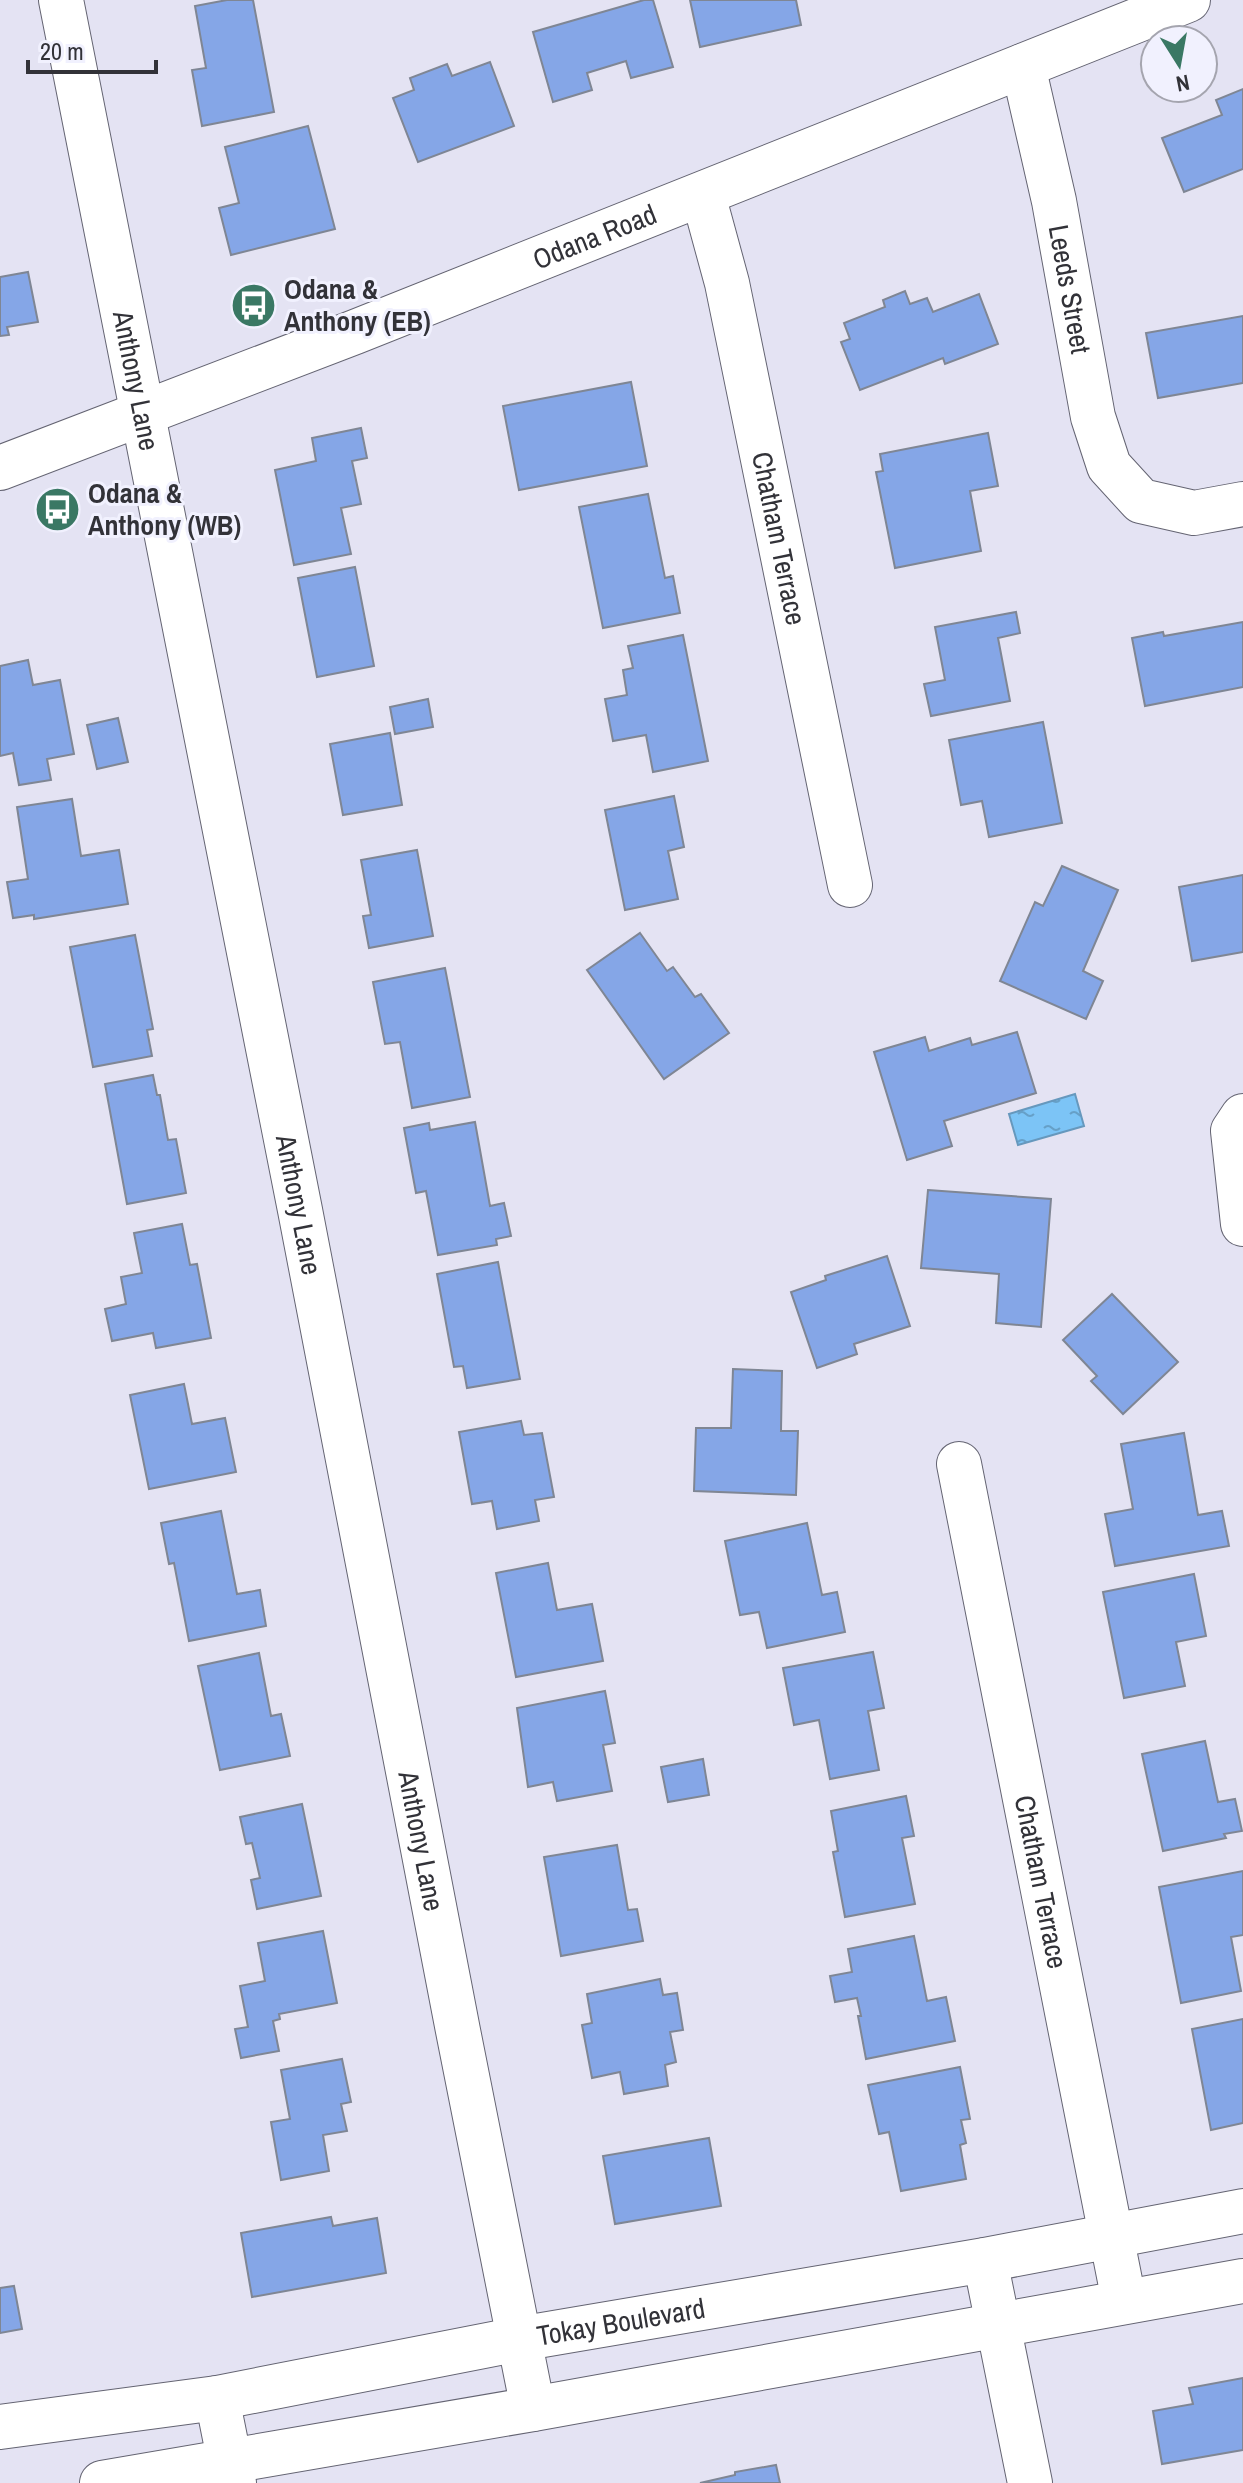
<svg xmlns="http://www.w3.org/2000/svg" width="1243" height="2483" font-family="'Archivo Narrow',sans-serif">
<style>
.water{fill:url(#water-ripples);stroke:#6698bd;stroke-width:2}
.building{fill:#85a6e7;stroke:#7f8694;stroke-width:2}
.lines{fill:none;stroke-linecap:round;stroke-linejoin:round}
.minor-casing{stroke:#646472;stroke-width:46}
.tertiary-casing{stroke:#646472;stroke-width:46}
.minor{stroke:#fff;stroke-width:44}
.tertiary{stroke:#fff;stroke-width:44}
.labels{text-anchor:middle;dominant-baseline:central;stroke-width:6;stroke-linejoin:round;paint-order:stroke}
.street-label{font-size:28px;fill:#323238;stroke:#f1f1fe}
.poi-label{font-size:28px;font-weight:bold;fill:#323238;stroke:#f1f1fe;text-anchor:start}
</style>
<defs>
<pattern id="water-ripples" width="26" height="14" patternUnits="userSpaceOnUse" patternTransform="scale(2)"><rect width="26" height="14" fill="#7cc4f6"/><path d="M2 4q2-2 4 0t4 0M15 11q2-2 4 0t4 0" fill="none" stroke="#66a0c8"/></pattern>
</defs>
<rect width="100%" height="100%" fill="#e4e3f3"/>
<polygon class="water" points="1075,1094 1084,1126 1018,1145 1009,1114"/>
<g class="building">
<polygon points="227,0 253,0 274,112 202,126 192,70 206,68 195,6"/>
<polygon points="644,0 653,0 673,67 631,78 626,61 587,73 592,90 553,102 533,32"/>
<polygon points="690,0 796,0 801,25 700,47"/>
<polygon points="490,62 514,126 418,162 393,98 414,90 410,78 447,64 452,76"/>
<polygon points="1243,89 1243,169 1184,192 1162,138 1222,115 1216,100"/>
<polygon points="308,126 335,229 231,255 219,208 239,203 225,147"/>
<polygon points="28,272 38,322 7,327 9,335 0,336 0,277"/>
<polygon points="905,291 910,304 927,298 933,312 979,294 998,344 945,364 943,358 860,390 841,342 850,339 844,323 885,307 883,300"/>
<polygon points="1243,316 1243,383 1158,398 1146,333"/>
<polygon points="631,382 647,466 519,490 503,406"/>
<polygon points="361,428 367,458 352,461 361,504 341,508 351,554 294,565 275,470 316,461 312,438"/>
<polygon points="988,433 998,486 970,491 981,551 895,568 876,472 883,471 880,454"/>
<polygon points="648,494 665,578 673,576 680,613 603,628 579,507"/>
<polygon points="355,567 374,666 317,677 298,578"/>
<polygon points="1016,612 1020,633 998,638 1010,701 931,716 924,684 945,680 935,627"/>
<polygon points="1243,622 1243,687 1145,706 1132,638 1163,632 1164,636"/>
<polygon points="683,635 708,761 653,772 646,735 613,741 605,699 627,695 623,670 633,668 628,646"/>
<polygon points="28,660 33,685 60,680 74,754 47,759 51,780 19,785 13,753 0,756 0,666"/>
<polygon points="428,699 433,727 395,734 390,707"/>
<polygon points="118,718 128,762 97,769 87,725"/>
<polygon points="1043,722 1062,823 989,837 982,801 961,805 949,740"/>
<polygon points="390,733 402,805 343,815 330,744"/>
<polygon points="674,796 684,847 668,851 678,899 625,910 605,810"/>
<polygon points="72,799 81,856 119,850 128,904 34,919 34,915 13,918 7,882 28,879 17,807"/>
<polygon points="417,850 433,936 369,948 363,916 371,915 361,860"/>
<polygon points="1062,866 1118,890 1083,971 1103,981 1086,1019 1000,981 1035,902 1043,906"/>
<polygon points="1243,875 1243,952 1192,961 1179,887"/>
<polygon points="640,933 667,971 673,967 695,997 701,994 729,1033 664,1079 587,970"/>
<polygon points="135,935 153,1029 147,1030 152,1056 93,1067 70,947"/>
<polygon points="445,968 470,1097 412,1108 400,1042 385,1044 373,982"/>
<polygon points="1017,1032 1036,1093 944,1121 952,1146 907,1160 874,1052 925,1037 929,1051 970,1038 972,1045"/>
<polygon points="153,1075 157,1095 160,1095 168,1140 176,1139 186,1193 127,1204 105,1084"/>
<polygon points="475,1122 490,1206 504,1203 511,1236 496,1239 497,1245 438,1255 426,1191 416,1193 404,1128 429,1123 430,1130"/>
<polygon points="928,1190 1051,1199 1041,1327 996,1323 999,1274 921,1268"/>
<polygon points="182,1224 190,1265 197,1264 211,1338 156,1348 153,1333 112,1341 105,1309 126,1304 121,1277 142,1273 134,1233"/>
<polygon points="887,1256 910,1326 854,1344 857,1354 817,1368 791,1292 826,1280 825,1276"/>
<polygon points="498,1262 520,1379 467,1388 463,1366 454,1367 437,1274"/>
<polygon points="1112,1294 1178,1362 1123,1414 1091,1381 1097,1376 1063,1340"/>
<polygon points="733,1369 782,1371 781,1431 798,1431 796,1495 694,1491 696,1428 731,1428"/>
<polygon points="184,1384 192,1424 225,1418 236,1472 149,1489 130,1395"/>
<polygon points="521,1421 524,1435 542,1433 554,1497 535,1500 539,1521 497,1529 492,1501 472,1504 459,1432"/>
<polygon points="1184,1433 1198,1515 1222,1511 1229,1546 1115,1566 1105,1514 1133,1509 1121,1444"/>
<polygon points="221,1511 237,1594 260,1590 266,1626 189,1641 174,1563 169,1564 161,1523"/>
<polygon points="807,1523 822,1595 837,1592 845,1632 767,1648 759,1612 740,1615 725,1541"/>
<polygon points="548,1563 557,1610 592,1604 603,1661 516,1677 496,1573"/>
<polygon points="1194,1574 1206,1636 1176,1642 1185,1686 1124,1698 1103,1592"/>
<polygon points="873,1652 884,1708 868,1711 879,1770 830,1779 819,1720 794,1725 783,1668"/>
<polygon points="259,1653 271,1716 281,1714 290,1756 220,1770 198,1666"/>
<polygon points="605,1691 615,1743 603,1745 612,1791 557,1801 553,1782 528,1787 517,1708"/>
<polygon points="1205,1741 1218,1802 1235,1799 1242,1831 1224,1834 1226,1838 1163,1851 1142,1754"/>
<polygon points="703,1759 709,1795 668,1802 661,1767"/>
<polygon points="906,1796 914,1836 902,1838 915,1904 845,1917 833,1852 838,1851 831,1811"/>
<polygon points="302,1804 321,1896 257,1909 251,1880 260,1878 252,1843 246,1844 240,1817"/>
<polygon points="617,1845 628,1910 637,1909 643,1941 561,1956 544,1857"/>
<polygon points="1243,1871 1243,1935 1231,1937 1241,1991 1181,2003 1159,1887"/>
<polygon points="323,1931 337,2003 279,2014 280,2019 273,2021 279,2051 241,2058 235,2029 248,2027 240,1986 265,1981 258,1943"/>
<polygon points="914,1936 927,2001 946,1997 955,2041 866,2059 858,2016 861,2016 857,1998 835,2002 830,1976 852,1972 848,1949"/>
<polygon points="660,1979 663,1995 677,1993 683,2030 670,2032 676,2062 665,2065 668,2086 624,2094 620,2072 592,2078 582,2025 592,2023 587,1994"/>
<polygon points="1243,2019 1243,2123 1211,2130 1192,2029"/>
<polygon points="342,2059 351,2102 341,2104 347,2131 323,2135 329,2171 281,2180 271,2122 290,2119 281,2070"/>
<polygon points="960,2067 970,2119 961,2120 966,2143 960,2145 966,2179 901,2191 889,2132 879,2134 868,2085"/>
<polygon points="709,2138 721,2206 615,2224 603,2156"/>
<polygon points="331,2217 333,2226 377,2218 386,2273 252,2297 241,2233"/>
<polygon points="14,2286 22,2329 0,2333 0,2288"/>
<polygon points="1243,2378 1243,2450 1162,2464 1153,2411 1193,2404 1189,2388"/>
<polygon points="776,2465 780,2483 700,2483 735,2475 735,2472"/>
</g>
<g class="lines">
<defs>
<g id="minor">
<path id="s1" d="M61,0C140,403 222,806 300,1210C378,1610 452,2010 533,2409"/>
<path id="s2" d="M1023,66L1054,201L1093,417L1109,466L1141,501L1194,513L1243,504"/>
<path id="s3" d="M703,195L727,283L850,885"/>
<polyline points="1243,1116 1233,1131 1243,1224"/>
<path id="s4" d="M959,1464L1124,2301"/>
<polyline points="985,2260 1030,2483"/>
<polyline points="217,2398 234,2483"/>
</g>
<g id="tertiary">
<path id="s5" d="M0,468L355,332L1188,0"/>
<path id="s6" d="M0,2427L217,2398L519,2339L985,2260L1243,2211"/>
<polyline points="102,2483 533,2409 1243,2281"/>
</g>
</defs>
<use href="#minor" class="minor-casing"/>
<use href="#tertiary" class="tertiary-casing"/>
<use href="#minor" class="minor"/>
<use href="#tertiary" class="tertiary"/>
</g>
<defs>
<symbol id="bus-disc" viewBox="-11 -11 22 22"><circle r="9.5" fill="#3a7864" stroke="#f1f1fe"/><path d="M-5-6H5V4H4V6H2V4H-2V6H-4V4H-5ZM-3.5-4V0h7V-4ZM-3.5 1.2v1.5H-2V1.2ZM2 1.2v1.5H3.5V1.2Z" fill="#fff"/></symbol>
</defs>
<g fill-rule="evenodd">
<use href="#bus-disc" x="228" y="280" width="51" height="51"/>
<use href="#bus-disc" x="32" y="484" width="51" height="51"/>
</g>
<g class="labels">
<g class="street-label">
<text stroke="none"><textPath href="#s5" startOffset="638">Odana Road</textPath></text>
<text stroke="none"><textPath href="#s2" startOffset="228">Leeds Street</textPath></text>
<text stroke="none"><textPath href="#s1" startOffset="388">Anthony Lane</textPath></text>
<text stroke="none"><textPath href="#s3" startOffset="352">Chatham Terrace</textPath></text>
<text stroke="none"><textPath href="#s1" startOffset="1228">Anthony Lane</textPath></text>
<text stroke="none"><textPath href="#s1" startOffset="1876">Anthony Lane</textPath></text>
<text stroke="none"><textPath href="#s4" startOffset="426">Chatham Terrace</textPath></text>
<text stroke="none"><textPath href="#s6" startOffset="630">Tokay Boulevard</textPath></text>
</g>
<g class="poi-label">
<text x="284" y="289">Odana &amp;<tspan x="284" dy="32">Anthony (EB)</tspan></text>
<text x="88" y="493">Odana &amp;<tspan x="88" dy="32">Anthony (WB)</tspan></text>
</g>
</g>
<g transform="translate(1179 64) rotate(169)"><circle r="38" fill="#f1f1fe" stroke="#a5a5af" stroke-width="2"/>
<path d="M0-6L14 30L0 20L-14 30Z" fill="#3a7864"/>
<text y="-12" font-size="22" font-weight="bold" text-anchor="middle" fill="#323238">N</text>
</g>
<path d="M28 60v12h128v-12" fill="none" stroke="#323238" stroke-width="4"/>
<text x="40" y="60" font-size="24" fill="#323238" stroke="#f1f1fe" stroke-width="6" paint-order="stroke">20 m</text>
</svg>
